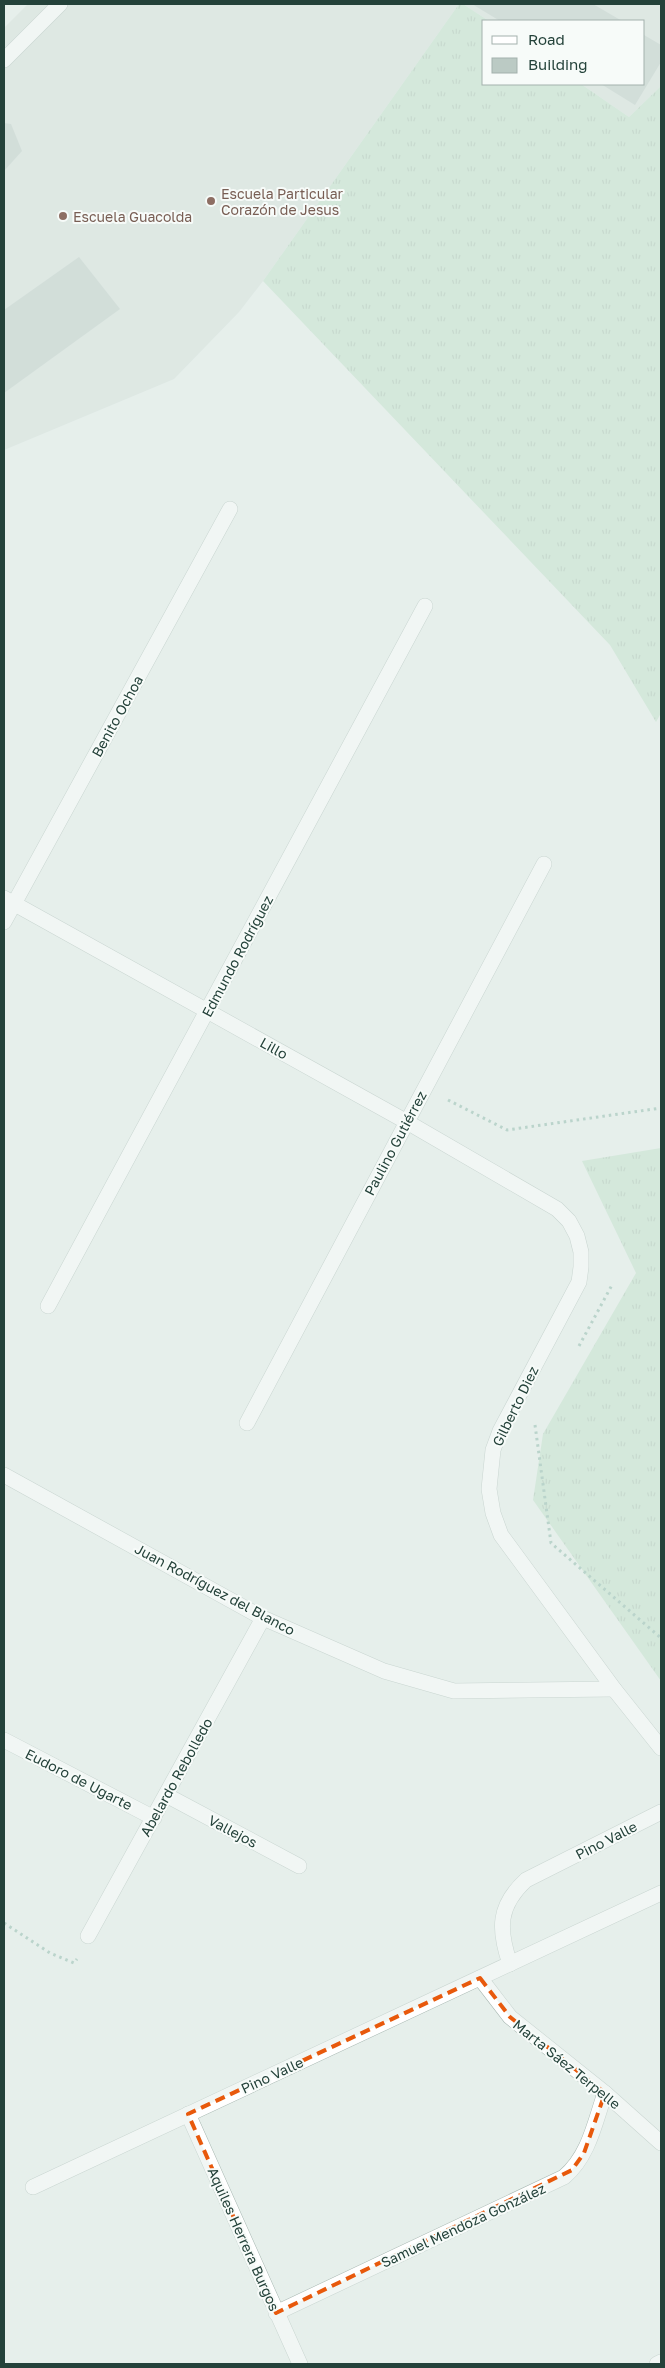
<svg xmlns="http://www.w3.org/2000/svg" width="665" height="2368" font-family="'Golos Text',sans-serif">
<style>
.built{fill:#d4dfda}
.grass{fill:url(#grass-tufts)}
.building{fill:#bbcac4}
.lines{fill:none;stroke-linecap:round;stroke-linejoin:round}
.service-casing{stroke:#a8b8b2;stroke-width:16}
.minor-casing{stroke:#a8b8b2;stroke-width:16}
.path{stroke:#86b3a5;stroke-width:3;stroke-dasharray:2.5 4;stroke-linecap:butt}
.service{stroke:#fff;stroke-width:15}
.minor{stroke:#fff;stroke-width:15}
.marked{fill:none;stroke:#e8590c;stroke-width:4;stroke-dasharray:10 6;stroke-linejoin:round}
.education-dot{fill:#8d6e63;stroke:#f7fbf9;stroke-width:2}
.labels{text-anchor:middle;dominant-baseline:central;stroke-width:4;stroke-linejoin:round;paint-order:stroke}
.education-label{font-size:14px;fill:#785e54;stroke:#f7fbf9;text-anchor:start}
.street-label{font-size:14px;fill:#24423a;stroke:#f7fbf9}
</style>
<defs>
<pattern id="grass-tufts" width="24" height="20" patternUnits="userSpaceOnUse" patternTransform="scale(1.25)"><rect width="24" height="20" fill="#bfe0c8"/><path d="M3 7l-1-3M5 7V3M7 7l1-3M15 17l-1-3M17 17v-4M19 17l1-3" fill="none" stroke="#a4c1ad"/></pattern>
</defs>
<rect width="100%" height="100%" fill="#e6efeb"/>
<g class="built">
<polygon points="28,4 459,4 263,281 239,312 174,379 4,450 4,28"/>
<polygon points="463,4 661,4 661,86 629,117 581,84 644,84 644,21 489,21"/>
</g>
<g class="grass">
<polygon points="459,4 463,4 489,21 484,21 484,84 581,84 629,117 661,86 661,713 656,722 610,645 263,281"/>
<polygon points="661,1148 661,1681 533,1500 543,1434 636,1273 582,1161"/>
</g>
<g class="building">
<polygon points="472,4 593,4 622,21 500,21"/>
<polygon points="644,35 661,45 661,62 635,105 601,84 644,84"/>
<polygon points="4,123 11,124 22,151 4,171"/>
<polygon points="79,257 120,309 4,393 4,310"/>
</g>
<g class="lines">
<defs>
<polyline id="service" points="4,60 60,4"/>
<g id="minor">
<polyline points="4,898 407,1122 557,1209 569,1221 577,1236 581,1252 581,1267 579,1282 500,1431 493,1450 489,1489 493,1513 501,1535 614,1689 661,1748"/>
<polyline points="4,922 230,509"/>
<polyline points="48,1306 425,606"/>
<polyline points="247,1423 544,864"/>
<polyline points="4,1475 263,1618 384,1671 454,1691 614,1689"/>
<polyline points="4,1740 154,1818"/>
<polyline points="166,1795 299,1866"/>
<polyline points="88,1936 263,1618"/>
<path d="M510,1964C498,1929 498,1906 526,1880L661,1812"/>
<polyline points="480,1978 510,2017 605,2093 661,2143"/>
<polyline points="188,2114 300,2364"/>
<polyline points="33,2187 661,1893"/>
<path d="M276,2313L564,2177C589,2156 595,2122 605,2093"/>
<polyline points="657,2364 661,2362"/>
</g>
</defs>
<use href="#service" class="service-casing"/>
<use href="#minor" class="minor-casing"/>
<g class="path">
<polyline points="448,1100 507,1130 661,1108"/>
<polyline points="579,1346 612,1285"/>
<polyline points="535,1425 551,1543 661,1638"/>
<polyline points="4,1923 50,1953 74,1963 77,1959"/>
</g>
<use href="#service" class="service"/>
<use href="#minor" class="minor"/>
</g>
<path d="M0 0H665V2368H0ZM480,1978L510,2017L605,2093L584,2153L572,2170L276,2313L188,2114Z" fill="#e6efeb" fill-opacity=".55" fill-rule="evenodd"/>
<path class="marked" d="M480,1978L510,2017L605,2093L584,2153L572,2170L276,2313L188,2114Z"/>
<g class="education-dot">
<circle cx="211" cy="201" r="5"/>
<circle cx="63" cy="216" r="5"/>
</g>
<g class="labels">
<g class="education-label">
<text x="221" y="193">Escuela Particular<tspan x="221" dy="16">Corazón de Jesus</tspan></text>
<text x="73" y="216">Escuela Guacolda</text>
</g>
<g class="street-label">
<text transform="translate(117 716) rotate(-61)">Benito Ochoa</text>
<text transform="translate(237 956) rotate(-62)">Edmundo Rodríguez</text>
<text transform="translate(274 1048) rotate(29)">Lillo</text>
<text transform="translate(395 1143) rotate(-62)">Paulino Gutiérrez</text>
<text transform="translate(515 1406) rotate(-64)">Gilberto Diez</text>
<text transform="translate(215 1589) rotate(28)">Juan Rodríguez del Blanco</text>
<text transform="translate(176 1777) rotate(-61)">Abelardo Rebolledo</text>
<text transform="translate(79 1779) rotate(27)">Eudoro de Ugarte</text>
<text transform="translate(233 1831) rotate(28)">Vallejos</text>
<text transform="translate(606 1840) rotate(-27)">Pino Valle</text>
<text transform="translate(567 2064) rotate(39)">Marta Sáez Terpelle</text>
<text transform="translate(272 2075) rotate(-25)">Pino Valle</text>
<text transform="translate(463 2225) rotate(-25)">Samuel Mendoza González</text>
<text transform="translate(244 2239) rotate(66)">Aquiles Herrera Burgos</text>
</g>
</g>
<rect width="665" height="2368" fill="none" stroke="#24423a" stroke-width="10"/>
<rect x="482" y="20" width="162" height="65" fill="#f7fbf9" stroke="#a3b1ad"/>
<rect x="492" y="36" width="25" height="8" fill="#ffffff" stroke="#a3b1ad"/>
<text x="528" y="45" font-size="15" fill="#24423a">Road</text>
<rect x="492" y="58" width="25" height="15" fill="#bbcac4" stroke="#a3b1ad"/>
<text x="528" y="70" font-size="15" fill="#24423a">Building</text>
</svg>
